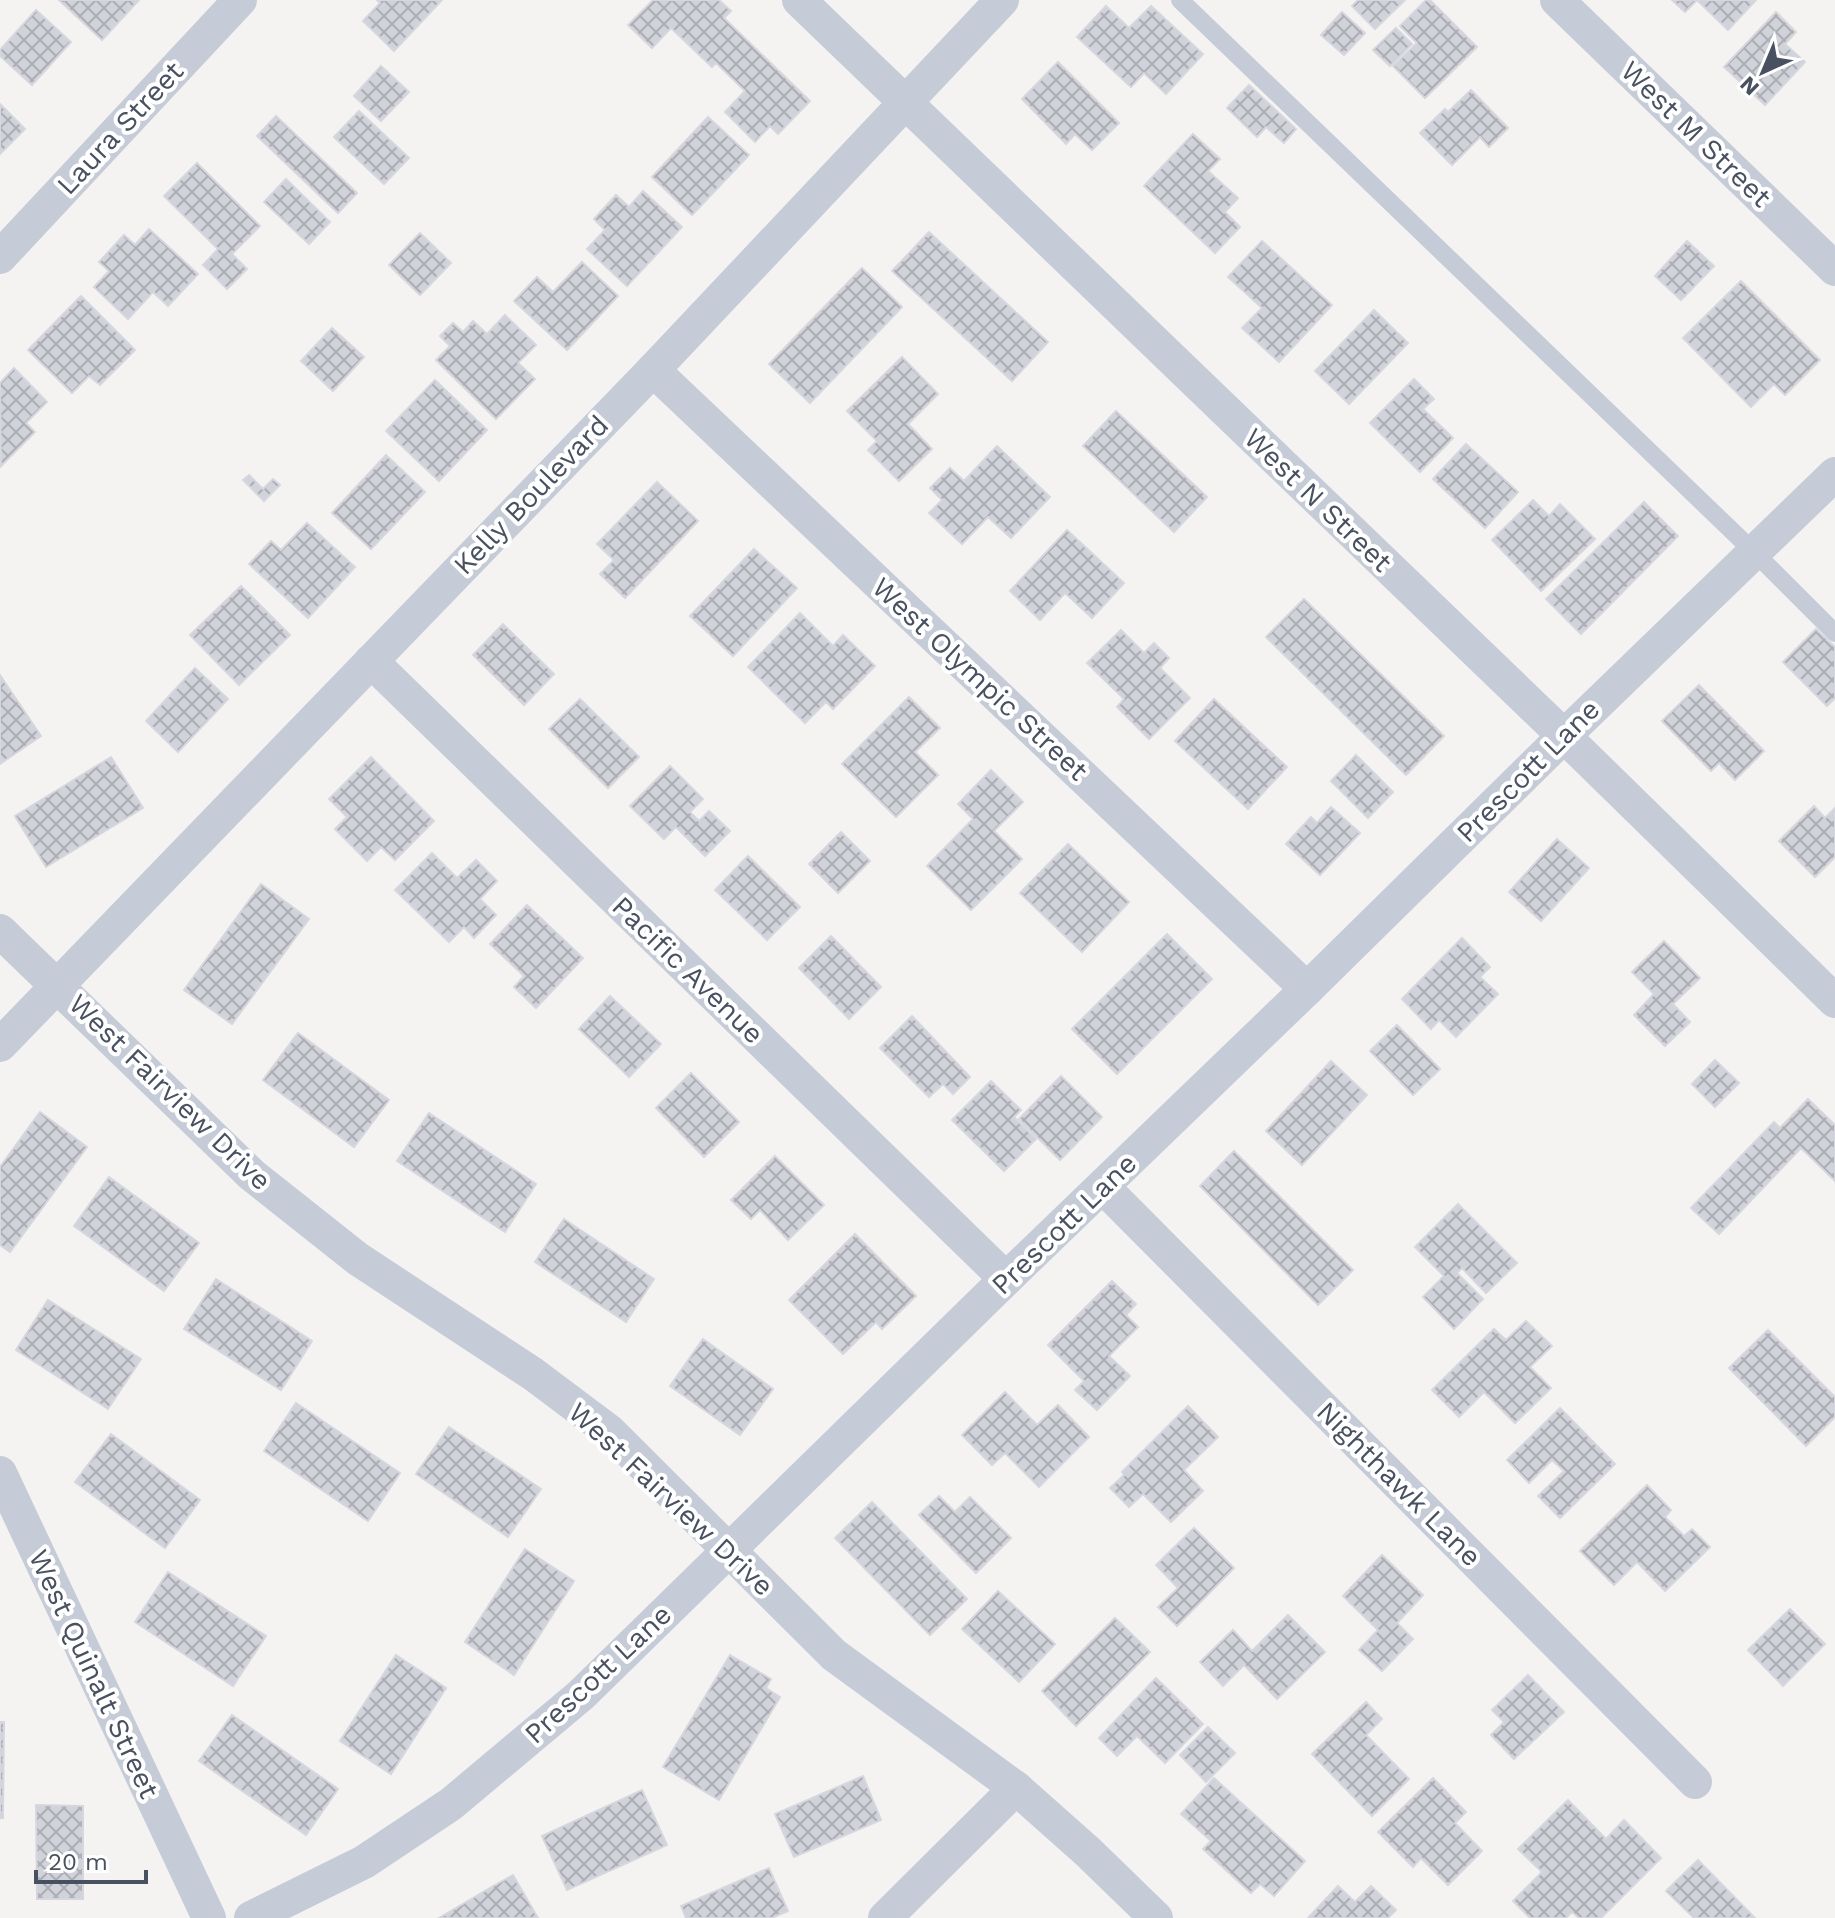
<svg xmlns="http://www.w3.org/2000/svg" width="1835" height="1918" font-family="'Work Sans',sans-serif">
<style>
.building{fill:url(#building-cross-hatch);stroke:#d6d7de;stroke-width:2}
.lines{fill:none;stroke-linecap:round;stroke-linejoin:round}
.service{stroke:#c6ccd7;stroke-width:18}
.minor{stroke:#c6ccd7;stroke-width:34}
.labels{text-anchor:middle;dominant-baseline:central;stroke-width:8;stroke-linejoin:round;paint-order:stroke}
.street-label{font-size:28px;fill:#495161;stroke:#fff}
</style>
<defs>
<pattern id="building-cross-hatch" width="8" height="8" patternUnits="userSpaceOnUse" patternTransform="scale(2)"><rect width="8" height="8" fill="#d1d3da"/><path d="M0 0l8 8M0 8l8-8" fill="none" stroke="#acaeb4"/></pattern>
</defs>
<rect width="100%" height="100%" fill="#f5f3f2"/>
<g class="building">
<polygon points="59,0 139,0 102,40"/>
<polygon points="377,0 442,0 394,51 363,21 380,3"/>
<polygon points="653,0 719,0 731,11 724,18 810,101 778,134 770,126 755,142 725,112 745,91 716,63 712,67 671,28 652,48 628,25"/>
<polygon points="1358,0 1405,0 1375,29 1352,6"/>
<polygon points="1426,0 1430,0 1477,47 1425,98 1393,66 1417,43 1400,26"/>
<polygon points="1672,0 1756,0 1728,30 1697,0 1685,12"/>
<polygon points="1106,6 1129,28 1151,6 1203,54 1166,94 1144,73 1131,87 1077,37"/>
<polygon points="36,10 71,42 32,85 0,56 0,50"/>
<polygon points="1342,12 1365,33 1344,55 1321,35"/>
<polygon points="1776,12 1796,32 1785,44 1805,62 1765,105 1724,67"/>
<polygon points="1396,28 1412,44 1390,66 1373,50"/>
<polygon points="1058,62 1119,123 1092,150 1075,134 1066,144 1022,99"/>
<polygon points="381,66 409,92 381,121 354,96"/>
<polygon points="1249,85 1296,129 1284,143 1266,127 1257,137 1227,108"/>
<polygon points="1471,90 1508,128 1489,147 1480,137 1452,165 1420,133 1445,109 1448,112"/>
<polygon points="0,104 25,129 0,154"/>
<polygon points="359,111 409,158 384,184 334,137"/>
<polygon points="276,116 357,193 338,213 257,136"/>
<polygon points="708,117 749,155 692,215 652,177"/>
<polygon points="1193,134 1220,159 1208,171 1238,198 1225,212 1240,227 1215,253 1144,186"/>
<polygon points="197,163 260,226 232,254 247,269 227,289 203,265 218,249 164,196"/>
<polygon points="286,179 330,222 309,244 264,202"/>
<polygon points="643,191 682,227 627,286 587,249 605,230 594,219 616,195 629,207"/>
<polygon points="149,229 198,274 168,306 153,292 128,319 94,287 109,271 99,262 124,235 135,245"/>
<polygon points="929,232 1048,342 1012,381 892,271"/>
<polygon points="420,233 451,263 420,295 389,265"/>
<polygon points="1262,241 1332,305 1279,362 1242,328 1262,308 1228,277"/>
<polygon points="1687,241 1714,266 1681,300 1655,276"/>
<polygon points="582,262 618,296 567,350 514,301 537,277 553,292"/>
<polygon points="862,268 902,307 810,403 769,364"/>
<polygon points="1741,281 1820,360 1785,395 1774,384 1751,407 1683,338"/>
<polygon points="81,296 135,350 100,385 89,376 72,393 28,350"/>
<polygon points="1374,310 1408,343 1349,404 1315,371"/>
<polygon points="505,315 536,345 518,363 535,379 496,419 436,360 450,346 440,336 453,323 463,332 473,321 487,334"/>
<polygon points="332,328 364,357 333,391 301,361"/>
<polygon points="902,357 938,394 908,424 932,449 899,481 868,450 877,441 847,411"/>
<polygon points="14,368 47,402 26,423 35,432 1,466 0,383"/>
<polygon points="1414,379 1434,399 1423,409 1453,438 1420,472 1370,423"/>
<polygon points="435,380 487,430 439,481 386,431"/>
<polygon points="1116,411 1207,497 1174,532 1083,446"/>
<polygon points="1466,444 1518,492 1485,528 1433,479"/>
<polygon points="997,446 1050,497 1011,538 988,517 962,544 929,513 942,500 930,488 950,468 964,481"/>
<polygon points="386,455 425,492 371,549 332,513"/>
<polygon points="249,475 263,489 273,479 280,485 264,501 243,480"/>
<polygon points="657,482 698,521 625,598 600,574 614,560 597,544"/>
<polygon points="1533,500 1549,516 1560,504 1595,539 1541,591 1492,540"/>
<polygon points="1644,502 1678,536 1581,634 1546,599"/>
<polygon points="307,523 355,567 308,618 249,564 271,541 281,550"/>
<polygon points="1067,530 1124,583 1092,618 1065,593 1040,620 1010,591"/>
<polygon points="754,549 797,588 733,656 690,616"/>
<polygon points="241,586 290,635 239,685 190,635"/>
<polygon points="1304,599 1444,736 1406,775 1266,637"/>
<polygon points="800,613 833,646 843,635 875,666 833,709 826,702 805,723 748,667"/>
<polygon points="503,624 554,674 524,705 473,655"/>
<polygon points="1816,629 1835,647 1835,698 1827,706 1783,662"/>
<polygon points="1121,630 1144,653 1154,643 1169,658 1160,668 1190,698 1149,739 1117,707 1124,699 1087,663"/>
<polygon points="195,668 228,699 178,752 146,721"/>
<polygon points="0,675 41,736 0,764"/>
<polygon points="1699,685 1764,751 1735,780 1719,763 1711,771 1662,721"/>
<polygon points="909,697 940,728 915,752 938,775 896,817 842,764"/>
<polygon points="580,699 639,757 608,788 549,729"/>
<polygon points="1214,699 1287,767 1248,809 1175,741"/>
<polygon points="1356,755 1393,792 1368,818 1331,781"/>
<polygon points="111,757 143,808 46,867 15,816"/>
<polygon points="371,757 434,821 395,860 381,847 367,861 335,829 347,817 329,799"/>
<polygon points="670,766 703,799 690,812 699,821 709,811 730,831 705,856 676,827 664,839 630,806"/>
<polygon points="991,770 1023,802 994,831 1022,859 971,910 927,866 973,819 958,804"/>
<polygon points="1814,806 1825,818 1835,808 1835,857 1815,877 1779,841"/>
<polygon points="1331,807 1360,833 1320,875 1286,844 1311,817 1317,823"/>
<polygon points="841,832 870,861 838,893 809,864"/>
<polygon points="1557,839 1589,868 1541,921 1509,892"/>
<polygon points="1068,844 1129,902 1082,952 1020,893"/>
<polygon points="432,853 457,878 476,860 497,881 480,899 496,915 474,938 464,927 449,942 395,890"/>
<polygon points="748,856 800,907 767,940 715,890"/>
<polygon points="261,884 309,919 232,1024 184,990"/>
<polygon points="527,905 583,958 536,1008 514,987 524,976 490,944"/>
<polygon points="1167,934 1212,979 1117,1074 1072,1029"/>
<polygon points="831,936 881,987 849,1019 799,968"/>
<polygon points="1462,938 1490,967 1480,977 1498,994 1456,1037 1439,1020 1431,1029 1402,999"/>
<polygon points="1664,941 1700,978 1673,1004 1690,1022 1665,1046 1634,1015 1654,994 1632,972"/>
<polygon points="610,996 661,1044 629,1077 579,1029"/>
<polygon points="912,1016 970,1077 953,1094 943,1084 929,1097 880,1048"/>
<polygon points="1397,1025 1440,1069 1413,1095 1370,1051"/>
<polygon points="298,1033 389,1100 354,1147 263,1080"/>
<polygon points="1715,1060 1739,1083 1715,1107 1692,1084"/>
<polygon points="1331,1061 1367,1095 1302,1165 1266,1131"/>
<polygon points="691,1073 739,1122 704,1157 656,1108"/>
<polygon points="1061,1076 1102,1117 1060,1160 1019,1119"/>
<polygon points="991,1081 1021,1110 1014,1117 1036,1139 1004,1171 952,1120"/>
<polygon points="1808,1099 1835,1125 1835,1181 1801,1148 1719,1234 1691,1208 1774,1122 1780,1128"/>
<polygon points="40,1112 87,1147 10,1252 0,1245 0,1167"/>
<polygon points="429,1113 536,1184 505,1232 397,1161"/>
<polygon points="1234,1151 1353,1270 1318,1305 1200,1186"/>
<polygon points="775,1156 824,1205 788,1240 760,1210 751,1219 731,1200"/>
<polygon points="109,1177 199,1243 164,1291 74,1226"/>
<polygon points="1458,1204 1517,1263 1486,1293 1462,1268 1457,1273 1483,1299 1454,1329 1423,1297 1444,1276 1415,1247"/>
<polygon points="564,1219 654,1279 626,1322 535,1262"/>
<polygon points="855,1234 916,1296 882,1329 876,1322 843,1354 789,1300"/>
<polygon points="216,1279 312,1341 281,1390 184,1329"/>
<polygon points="1112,1281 1136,1304 1126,1315 1138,1327 1109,1356 1130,1376 1097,1410 1075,1390 1084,1381 1048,1345"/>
<polygon points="48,1300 141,1359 108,1409 16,1350"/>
<polygon points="1526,1321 1552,1346 1530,1367 1551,1388 1515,1423 1484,1392 1459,1417 1432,1390 1494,1329 1506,1340"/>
<polygon points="1768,1330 1835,1397 1835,1417 1806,1446 1729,1368"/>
<polygon points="703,1339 773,1389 740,1435 670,1386"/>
<polygon points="1005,1392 1037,1425 1058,1405 1089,1437 1039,1487 1005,1453 992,1465 962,1435"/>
<polygon points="296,1403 400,1473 368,1521 264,1451"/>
<polygon points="1188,1406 1218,1437 1184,1470 1203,1491 1171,1522 1143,1494 1129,1507 1110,1488 1124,1475 1122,1472"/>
<polygon points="1560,1408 1615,1464 1560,1518 1538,1496 1564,1471 1552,1460 1529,1483 1507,1460"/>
<polygon points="449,1427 541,1489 508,1537 416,1474"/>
<polygon points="111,1434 200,1500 165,1548 75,1482"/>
<polygon points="1647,1485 1671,1510 1665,1517 1684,1536 1692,1529 1710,1547 1665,1591 1637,1562 1614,1585 1580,1551"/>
<polygon points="939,1496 955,1512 970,1497 1011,1538 976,1573 919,1515"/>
<polygon points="872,1502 967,1599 930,1635 835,1538"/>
<polygon points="1194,1528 1234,1568 1177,1626 1158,1607 1178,1588 1156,1565"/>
<polygon points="525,1549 574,1581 514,1675 465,1642"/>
<polygon points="1382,1555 1423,1595 1397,1623 1413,1639 1382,1671 1359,1650 1378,1630 1343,1596"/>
<polygon points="168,1572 266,1636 233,1686 135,1622"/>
<polygon points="998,1591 1055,1644 1019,1682 962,1629"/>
<polygon points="1790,1609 1825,1644 1783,1686 1748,1650"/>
<polygon points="1288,1615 1325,1652 1277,1699 1244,1665 1223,1686 1200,1662 1233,1630 1252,1651"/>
<polygon points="1115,1618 1150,1652 1076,1726 1042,1691"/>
<polygon points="396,1655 446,1688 391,1774 340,1741"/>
<polygon points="730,1655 771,1679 766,1688 780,1697 719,1800 663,1767"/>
<polygon points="1528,1675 1564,1712 1514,1759 1491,1735 1504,1722 1492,1710"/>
<polygon points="1156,1678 1203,1724 1165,1763 1137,1736 1117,1756 1099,1738"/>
<polygon points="1366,1702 1382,1719 1366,1735 1409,1779 1372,1816 1312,1754"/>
<polygon points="232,1715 338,1789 306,1835 199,1761"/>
<polygon points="0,1722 4,1722 3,1818 0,1818"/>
<polygon points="1208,1727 1235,1753 1206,1782 1180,1755"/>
<polygon points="863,1776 881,1820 794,1857 775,1814"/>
<polygon points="1214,1778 1305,1861 1274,1896 1260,1884 1251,1893 1203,1849 1211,1841 1181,1814"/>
<polygon points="1433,1778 1466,1812 1455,1823 1482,1851 1448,1885 1421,1858 1413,1867 1378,1832"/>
<polygon points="642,1790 667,1845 567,1890 542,1836"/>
<polygon points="1568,1800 1606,1839 1624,1820 1661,1858 1601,1918 1579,1918 1572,1912 1566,1918 1530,1918 1513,1901 1542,1872 1518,1849"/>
<polygon points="36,1805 83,1806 83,1899 37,1899"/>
<polygon points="1698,1860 1755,1918 1694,1918 1666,1891"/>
<polygon points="769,1868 788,1911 772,1918 686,1918 681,1906"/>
<polygon points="513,1875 538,1918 439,1918 488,1889"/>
<polygon points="1338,1886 1355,1902 1371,1886 1396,1910 1388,1918 1308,1918"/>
</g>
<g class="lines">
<polyline class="service" points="1180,0 1754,552 1835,633"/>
<g class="minor">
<polyline points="799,0 1564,736 1835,1001"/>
<polyline points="1557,0 1835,269"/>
<polyline points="0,257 240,0"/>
<polyline points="653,370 1307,989"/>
<polyline points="371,661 1006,1279"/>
<polyline points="0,931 252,1175 358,1259 533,1374 609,1431 834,1655 1016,1788 1088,1852 1156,1918"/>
<polyline points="0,1045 653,370 1002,0"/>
<polyline points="1103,1187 1695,1782"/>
<polyline points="0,1473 209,1918"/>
<polyline points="251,1918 364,1862 451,1804 581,1695 1006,1279 1307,989 1564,736 1835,474"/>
<polyline points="885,1918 1016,1788"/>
</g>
</g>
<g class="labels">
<g class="street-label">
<text transform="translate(120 128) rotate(-47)">Laura Street</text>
<text transform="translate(1696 134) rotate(44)">West M Street</text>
<text transform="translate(531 495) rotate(-46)">Kelly Boulevard</text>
<text transform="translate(1318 500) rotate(44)">West N Street</text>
<text transform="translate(980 679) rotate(43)">West Olympic Street</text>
<text transform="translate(1528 771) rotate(-45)">Prescott Lane</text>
<text transform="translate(688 970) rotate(44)">Pacific Avenue</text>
<text transform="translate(170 1092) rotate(44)">West Fairview Drive</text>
<text transform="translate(1064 1224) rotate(-44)">Prescott Lane</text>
<text transform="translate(1399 1484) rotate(45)">Nighthawk Lane</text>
<text transform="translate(671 1499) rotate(43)">West Fairview Drive</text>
<text transform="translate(94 1674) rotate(65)">West Quinalt Street</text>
<text transform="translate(598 1674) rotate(-43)">Prescott Lane</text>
</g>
</g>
<g transform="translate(1763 72) rotate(224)" stroke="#ffffff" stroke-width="6" paint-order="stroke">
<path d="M0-6L14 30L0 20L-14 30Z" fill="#495161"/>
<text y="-12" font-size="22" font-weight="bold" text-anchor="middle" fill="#495161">N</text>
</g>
<path d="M36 1870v12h110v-12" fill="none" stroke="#495161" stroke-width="4"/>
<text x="48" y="1870" font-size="24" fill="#495161" stroke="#ffffff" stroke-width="6" paint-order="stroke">20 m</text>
</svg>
